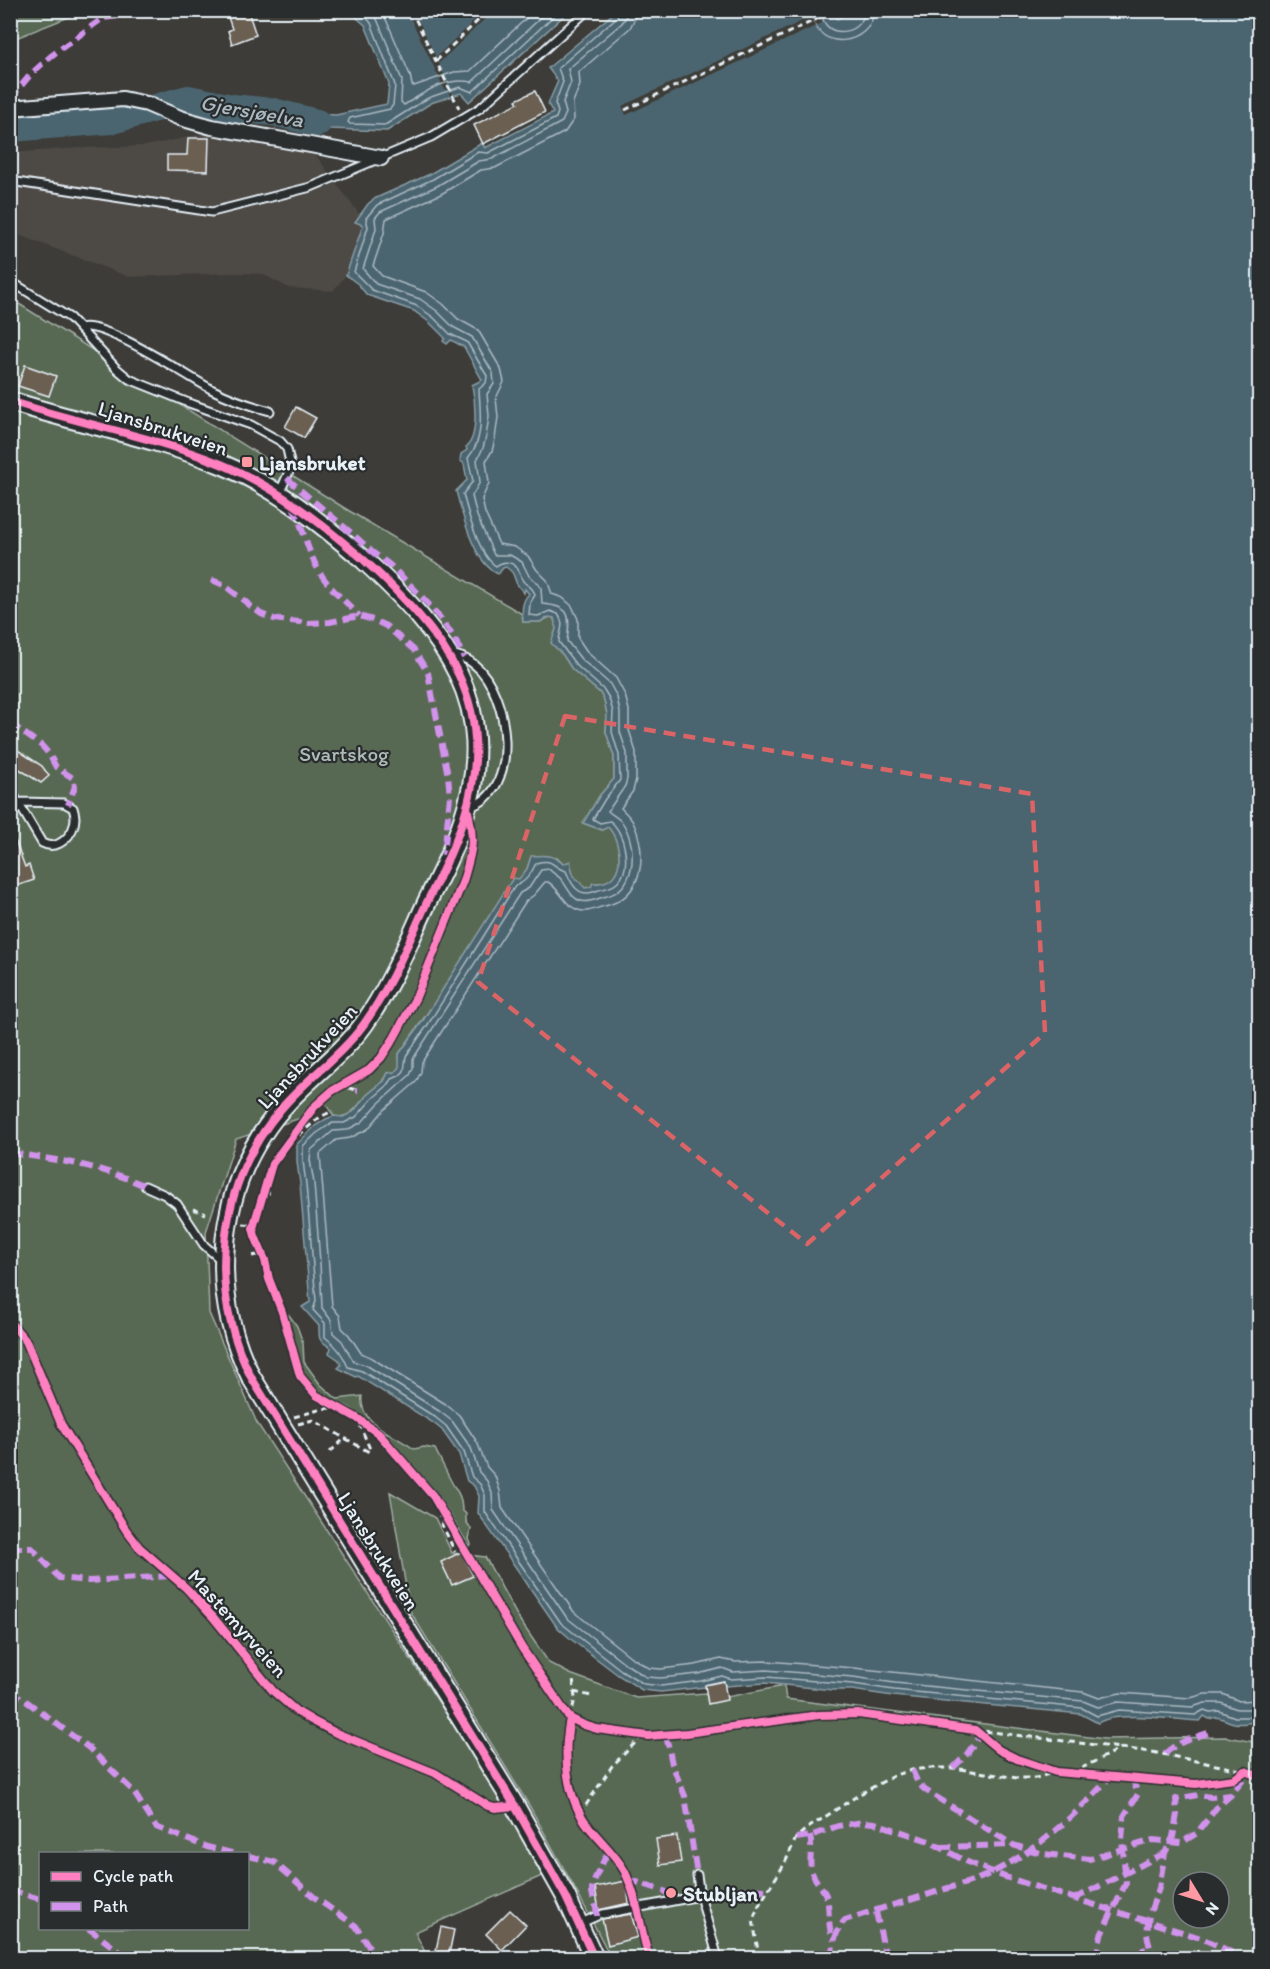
<svg xmlns="http://www.w3.org/2000/svg" width="1270" height="1969" font-family="Itim,sans-serif">
<style>
.built{fill:#4d4944}
.green{fill:#586952;stroke:#a0ada5;stroke-width:1.5;fill-rule:evenodd}
.water{fill:#4c6570;stroke:#8a9da6;stroke-width:1.5}
.pier{fill:#3d3c38}
.lines{fill:none;stroke-linecap:round;stroke-linejoin:round}
.shore{stroke:#aab9c2;stroke-width:1.5}
.river{stroke:#4c6570;stroke-width:28}
.building{fill:#6a5e51;stroke:#e8f1f8;stroke-width:1.5}
.service-casing{stroke:#e8f1f8;stroke-width:11}
.minor-casing{stroke:#e8f1f8;stroke-width:18}
.secondary-casing{stroke:#e8f1f8;stroke-width:22}
.path{stroke:#e8f1f8;stroke-width:3;stroke-dasharray:6 4.5;stroke-linecap:butt}
.service{stroke:#2a2d2e;stroke-width:7}
.minor{stroke:#2a2d2e;stroke-width:14}
.secondary{stroke:#2a2d2e;stroke-width:18}
.quiet{stroke:#d193ec;stroke-width:6;stroke-dasharray:12 6;stroke-linecap:butt}
.cycleway-casing{stroke:#2a2d2e;stroke-width:11}
.cycleway{stroke:#ff80c0;stroke-width:8}
.marked{fill:none;stroke:#db6466;stroke-width:4.5;stroke-dasharray:12 8;stroke-linejoin:round}
.poi-dot{fill:#ff9aa2;stroke:#2a2d2e;stroke-width:2}
.labels{text-anchor:middle;dominant-baseline:central;stroke-width:4.5;stroke-linejoin:round;paint-order:stroke}
.street-label{font-size:21px;fill:#e8f1f8;stroke:#2a2d2e}
.poi-label{font-size:21px;font-weight:bold;fill:#e8f1f8;stroke:#2a2d2e;text-anchor:start}
.park-label{font-size:21px;fill:#aebbb6;stroke:#2a2d2e}
.water-label{font-size:22px;font-style:italic;fill:#aab9c2;stroke:#2a2d2e}
</style>
<rect width="100%" height="100%" fill="#3d3c38"/>
<filter id="ink" filterUnits="userSpaceOnUse"><feTurbulence type="fractalNoise" baseFrequency=".0167" numOctaves="2"/><feDisplacementMap in="SourceGraphic" scale="12" xChannelSelector="R" yChannelSelector="G"/><feConvolveMatrix kernelMatrix="1 2 1 2 8 2 1 2 1" color-interpolation-filters="sRGB"/></filter>
<g filter="url(#ink)">
<polygon class="built" points="212,132 309,146 360,215 356,222 363,225 346,275 333,291 289,288 262,274 235,273 129,277 11,232 10,153 78,148 145,146"/>
<g class="green">
<polygon points="11,10 84,10 84,11 11,40"/>
<path d="M11,299L346,509L522,614L523,622H540L550,617L554,618L556,629L552,643L563,655L572,669L600,693L604,700L607,714L606,732L614,756V779L600,795L583,823L602,830L608,826C624,845 627,886 593,883L591,887L584,888L573,875L571,867L563,864L557,858L531,857L527,869L399,1054L400,1067L395,1072L388,1073C384,1083 376,1087 368,1094C358,1104 350,1121 334,1116L320,1096L305,1111L304,1117L236,1139L206,1232L209,1313L257,1423L501,1798L542,1876L415,1932L428,1958H11ZM40,1854H248V1928H40Z"/>
<path d="M289,1315L297,1326L303,1343L304,1362L320,1384L337,1399L362,1396C358,1424 396,1435 414,1449L424,1447L435,1449C440,1459 445,1469 450,1479C457,1493 461,1492 462,1510L466,1514V1521L471,1529L469,1539L471,1544L469,1546L439,1497L395,1447L365,1419L350,1408L323,1395L309,1383L297,1358L288,1322Z"/>
<path d="M390,1492L435,1518L452,1553L485,1557L519,1619L549,1663L570,1674L636,1698L706,1693L708,1703L726,1700V1697L784,1686L786,1699L1105,1739L1227,1737L1259,1743V1958H611L586,1909L530,1807L410,1611ZM1183,1882H1219V1918H1183Z"/>
</g>
<g class="water">
<path d="M833,10L837,19L858,10L1259,11V1723C1251,1721 1243,1725 1234,1723C1222,1720 1221,1715 1209,1719L1204,1716L1200,1721C1176,1720 1116,1710 1098,1723L1081,1714L893,1696L852,1690H833L765,1683L726,1686L723,1681L707,1684L705,1687L661,1692L642,1690L618,1675L572,1640L557,1627L478,1513L479,1496L474,1486L467,1481L459,1454L442,1430L432,1422L358,1376L356,1377L338,1368L341,1365L339,1360L329,1353L331,1348C318,1339 319,1341 319,1326L302,1307L310,1302L300,1184L297,1162V1144L315,1126L326,1119L334,1116L343,1117L353,1112L368,1094L384,1081L388,1073L395,1072L399,1067V1054L422,1022L513,878L519,879L527,869L531,856C545,855 553,854 563,864L570,861L573,875L585,888L591,887L593,883C626,886 624,845 608,827L602,830L583,823L600,795L614,779V756L606,732L607,714L604,700L600,693L572,669L563,655L551,643L556,629L554,618L549,617L540,622H523C522,612 521,601 529,594L525,589L524,593C522,589 517,586 516,582C513,574 514,573 506,567L503,568L498,574C473,562 463,516 456,491L467,480L464,464L460,460L461,454L467,450L466,447C479,437 475,399 472,385L482,380L464,347L451,340L447,344L443,341L445,338L429,322L414,311L367,295L358,284L346,275L363,225L355,222L368,204L374,199L430,174L482,143L485,148L553,113L548,104L558,81L548,68L616,11Z"/>
<polygon points="354,11 569,11 469,102 461,93 431,103 387,131 330,129 317,126 317,123 321,114 336,115 387,104 389,84 365,25 356,17"/>
</g>
<g class="pier">
<polygon points="407,11 414,11 436,57 484,11 493,11 439,63 453,96 451,97 447,89 445,90"/>
<polygon points="831,11 835,14 821,20 822,23 626,115 622,106 817,14 819,16"/>
</g>
<g class="lines">
<g class="shore">
<polyline points="360,10 371,23 395,85 393,105 390,109 350,118 348,122 350,124 385,125 428,98 460,87 472,92 560,10"/>
<path d="M369,10L377,19L402,80L401,102L404,105C426,92 444,77 472,82L549,10"/>
<polyline points="382,10 410,75 412,85 414,86 454,72 470,71 535,10"/>
<path d="M619,10L617,17L558,68L563,82L555,103L558,112L556,118L488,153L478,152L433,179L377,205L366,218L368,227L354,272L372,290L417,306L433,317L450,334L467,342L487,376L486,383L479,389C480,413 485,438 468,458L473,481L463,494C468,513 479,556 496,566C505,559 515,562 520,573C521,575 521,579 523,581C528,587 533,586 535,595L530,603L529,615L538,616L550,611L558,614C566,627 559,630 559,642L576,665L604,690L609,698L613,712L612,732L619,755L620,780L605,799L593,819L600,823L610,821C625,832 632,868 618,882C611,889 603,888 596,891C579,898 572,886 566,871C551,867 555,858 536,863C531,874 526,882 515,886L427,1026L406,1056L404,1071L399,1076L392,1079L388,1085L372,1099L356,1117L344,1123H333L329,1125L317,1133L303,1146V1161L306,1184L316,1301L313,1310L325,1323V1337C336,1345 343,1354 348,1367L362,1371L435,1417L446,1426L464,1452L472,1477L480,1484L485,1495V1512L561,1623L621,1670L644,1684L661,1686L701,1681L722,1676L731,1679L766,1677L853,1684L894,1690L1082,1708L1097,1716L1119,1710L1195,1715L1204,1710L1210,1712L1219,1711L1235,1717H1260"/>
<path d="M627,10L626,17L622,23L568,69L571,82L563,102L566,113L562,122L492,159L479,161L437,186L380,212L375,218L376,229L363,269L376,284L420,299L437,311L453,327L472,337L493,373L494,384L487,394L489,416L486,437L483,448L477,460L480,482L472,496L477,516L494,555H510L522,562L529,576L537,582L541,588L542,604C570,606 571,614 567,641L581,659L610,684L617,697L620,713V732L627,753V779L625,786L608,811C613,816 620,818 624,825C638,850 636,891 603,897C596,899 589,903 581,901C570,898 567,885 560,878C557,875 552,873 549,869L541,870L529,888L520,893L413,1059V1068L410,1075L378,1104L362,1122L347,1130L333,1131L311,1150L310,1160L314,1183L320,1262L322,1308L331,1320L333,1333L342,1341L354,1362L366,1365L439,1411L452,1421L471,1448L479,1472L487,1481L492,1493L493,1510L567,1618L626,1664L646,1677L661,1678L698,1674L722,1668L733,1672L766,1670L853,1677L895,1683L1083,1701L1098,1707L1118,1702L1192,1707L1205,1703H1221L1237,1709H1260"/>
<path d="M636,10L634,20L630,28L579,72L580,85L573,102L574,119L565,132L495,168L481,170L441,194L386,219L384,233L373,266L382,276L426,292L443,304L458,319L478,330L501,369L504,382L496,398L498,417L495,439L492,451L486,461L489,483L482,499L485,513L499,544L515,547L528,556L537,570L547,580L552,594L563,598L572,606L578,619V638L588,653L616,678L625,695L629,710V730L636,752V779L633,791L621,808C625,812 630,817 633,822C648,853 644,897 605,906C596,908 588,913 578,910C564,905 560,889 548,882H545L534,895L526,901L422,1062L421,1072L416,1082L384,1110L368,1129L350,1138L336,1140L320,1154L332,1306L340,1316L342,1328L349,1335L361,1353L370,1357L444,1403L459,1415L477,1442L487,1467L495,1476L500,1491L502,1508L574,1612L631,1657L649,1668L661,1669L695,1665L721,1659L735,1662L767,1661L854,1668L1083,1692L1099,1698L1120,1693L1190,1698L1205,1694H1223L1239,1701L1260,1700"/>
<path d="M812,10C813,55 873,46 874,10"/>
<path d="M821,10C823,43 864,34 865,10"/>
</g>
<polyline class="river" points="10,128 112,120 188,99 232,108 273,112 317,123"/>
</g>
<g class="building">
<polygon points="248,11 256,35 232,44 228,31 232,29 228,17"/>
<polygon points="535,91 545,112 483,144 474,125 518,103 516,100"/>
<polygon points="188,138 209,138 208,171 167,170 167,155 187,155"/>
<polygon points="25,365 56,376 49,396 18,386"/>
<polygon points="296,407 316,418 304,438 285,427"/>
<polygon points="10,745 42,766 49,776 41,783 10,763"/>
<polygon points="12,832 25,867 29,865 34,880 10,888 10,833"/>
<polygon points="461,1552 473,1576 452,1585 441,1562"/>
<polygon points="724,1681 727,1700 708,1704 705,1685"/>
<polygon points="677,1836 681,1862 660,1865 656,1839"/>
<polygon points="626,1881 629,1903 599,1910 595,1887"/>
<polygon points="510,1910 526,1925 502,1950 486,1934"/>
<polygon points="631,1914 638,1937 608,1945 602,1919"/>
<polygon points="441,1927 454,1930 448,1959 434,1959"/>
</g>
<g class="lines">
<defs>
<g id="service">
<polyline points="10,181 212,212 311,187 431,137 480,108 588,10"/>
<polyline points="10,281 70,318 116,368 129,379 189,403 251,425 280,441 287,449 291,467 280,492"/>
<path d="M81,328C102,319 190,378 213,390C231,399 252,406 270,411"/>
<path d="M449,654C459,656 467,658 475,665C509,693 523,792 469,807"/>
<path d="M10,789L42,843C58,852 75,834 75,818C75,815 74,811 73,808L64,803L19,802"/>
<polyline points="145,1186 165,1195 177,1204 204,1245 223,1262"/>
<polyline points="697,1875 700,1896"/>
<polyline points="603,1914 700,1896 718,1958"/>
<polyline points="579,1924 597,1916"/>
</g>
<polyline id="minor" points="10,108 123,99 147,104 180,118 212,127 381,158"/>
<path id="secondary" d="M10,401C80,424 153,436 221,464C275,486 320,522 364,560C445,634 502,705 463,820C454,848 441,874 428,900C409,941 391,986 364,1024C341,1056 306,1079 281,1109C217,1184 207,1290 251,1377L515,1806L566,1897L594,1958"/>
</defs>
<use href="#service" class="service-casing"/>
<use href="#minor" class="minor-casing"/>
<use href="#secondary" class="secondary-casing"/>
<g class="path">
<polyline points="411,10 459,108"/>
<polyline points="436,61 489,10"/>
<polyline points="625,110 836,10"/>
<polyline points="349,1088 356,1090"/>
<polyline points="283,1149 320,1117 333,1111"/>
<polyline points="264,1193 272,1193"/>
<polyline points="193,1209 206,1214"/>
<polyline points="243,1224 253,1225"/>
<polyline points="252,1256 262,1254"/>
<polyline points="267,1273 276,1273"/>
<polyline points="294,1417 322,1409 337,1407"/>
<polyline points="298,1424 313,1420 369,1452 370,1449 357,1418"/>
<polyline points="330,1452 344,1439"/>
<polyline points="444,1514 440,1517 440,1520 455,1552"/>
<polyline points="574,1692 591,1696"/>
<polyline points="570,1718 575,1699 573,1678"/>
<polyline points="975,1730 1152,1752 1245,1771"/>
<polyline points="1072,1773 1121,1748"/>
<polyline points="580,1814 612,1766 643,1735"/>
<polyline points="759,1958 753,1919 759,1905 785,1863 796,1838 805,1830 860,1794 895,1775 912,1770 928,1768 953,1768 1017,1778 1036,1778 1056,1772"/>
</g>
<use href="#service" class="service"/>
<use href="#minor" class="minor"/>
<use href="#secondary" class="secondary"/>
<g class="quiet">
<polyline points="10,99 31,74 51,56 103,18 165,10"/>
<path d="M287,478C314,503 344,525 371,551C378,557 386,561 393,568C422,597 447,619 464,658"/>
<path d="M293,507C303,527 307,550 318,569C328,588 345,600 359,616"/>
<polyline points="212,580 224,585 261,614 274,619 308,623 330,622 359,616 373,620 386,626 414,650 428,673 448,776 450,796 444,855"/>
<polyline points="10,723 42,746 49,754 56,767 73,778 75,786 68,805"/>
<polyline points="356,1090 358,1090"/>
<path d="M10,1153C59,1160 99,1165 145,1186"/>
<polyline points="10,1548 32,1548 59,1578 89,1581 172,1576"/>
<polyline points="10,1692 22,1698 89,1748 133,1791 156,1827 207,1847 236,1854"/>
<polyline points="666,1735 672,1764 685,1796 697,1875"/>
<path d="M1165,1754C1176,1742 1194,1738 1208,1733"/>
<polyline points="953,1768 967,1754 980,1735"/>
<polyline points="912,1770 918,1783 925,1790 1013,1845 1044,1854 1090,1859 1153,1840 1181,1843 1197,1833 1217,1807 1231,1795 1246,1776"/>
<path d="M810,1836C813,1846 809,1858 811,1869C813,1881 824,1887 827,1898C830,1911 827,1928 834,1940"/>
<polyline points="796,1838 810,1836 838,1826 863,1822 875,1823 929,1841 965,1861 1005,1877 1201,1938 1221,1947 1242,1958"/>
<polyline points="940,1847 1012,1845"/>
<polyline points="248,1856 274,1862 314,1897 356,1926 376,1958"/>
<polyline points="628,1879 664,1891 677,1900"/>
<polyline points="10,1890 40,1899"/>
<polyline points="700,1896 728,1889 769,1890"/>
<polyline points="1074,1899 1165,1853"/>
<polyline points="876,1912 884,1949 890,1958"/>
<path d="M597,1916C597,1907 593,1900 592,1892C591,1882 605,1859 609,1850"/>
<polyline points="88,1928 128,1958"/>
<path d="M831,1958C833,1945 835,1931 845,1920C878,1909 912,1900 945,1889C959,1885 972,1882 985,1876C1033,1854 1075,1816 1110,1777"/>
<polyline points="1096,1958 1101,1935 1126,1883 1122,1840 1124,1816 1138,1794 1133,1780"/>
<polyline points="1139,1958 1143,1950 1150,1948 1147,1934 1149,1915 1159,1888 1165,1853 1173,1837 1177,1814 1176,1799 1198,1795 1211,1797 1231,1795"/>
</g>
<defs>
<g id="cycleway">
<path d="M10,401C80,424 153,436 221,464C275,486 320,522 364,560C445,634 502,705 463,820C454,848 441,874 428,900C409,941 391,986 364,1024C341,1056 306,1079 281,1109C217,1184 207,1290 251,1377L515,1806L566,1897L594,1958"/>
<path d="M467,807C475,841 473,848 463,881L416,997L394,1038L381,1058L369,1070L332,1091L315,1106L305,1119L272,1164L253,1228L255,1236L265,1260L269,1279L282,1312L300,1376L316,1395L357,1418L379,1434L433,1496L522,1648L565,1712L570,1718L584,1725L597,1729L648,1736L687,1733L819,1715L858,1714L975,1730L999,1750L1017,1759L1056,1772L1196,1784L1234,1779L1245,1771L1260,1777"/>
<polyline points="10,1322 26,1341 61,1424 126,1530 139,1547 186,1588 213,1617 273,1691 296,1711 313,1721 336,1733 435,1773 488,1806 495,1808 515,1806"/>
<path d="M570,1718C563,1754 565,1797 589,1827C601,1842 615,1854 624,1870C637,1895 641,1931 649,1958"/>
</g>
</defs>
<use href="#cycleway" class="cycleway-casing"/>
<use href="#cycleway" class="cycleway"/>
</g>
</g>
<path class="marked" d="M565,716L1032,794L1045,1033L807,1244L478,982Z"/>
<g class="poi-dot">
<rect x="241" y="456" width="12" height="12" rx="3"/>
<circle cx="671" cy="1893" r="6"/>
</g>
<g class="labels">
<g class="street-label">
<text transform="translate(163 428) rotate(18)">Ljansbrukveien</text>
<text transform="translate(307 1056) rotate(-47)">Ljansbrukveien</text>
<text transform="translate(379 1551) rotate(58)">Ljansbrukveien</text>
<text transform="translate(238 1623) rotate(48)">Mastemyrveien</text>
</g>
<g class="poi-label">
<text x="259" y="462">Ljansbruket</text>
<text x="683" y="1893">Stubljan</text>
</g>
<g class="park-label">
<text x="344" y="753">Svartskog</text>
</g>
<g class="water-label">
<text transform="translate(252 111) rotate(10)">Gjersjøelva</text>
</g>
</g>
<rect width="1270" height="1969" fill="none" stroke="#2a2d2e" stroke-width="36"/>
<rect x="18" y="18" width="1234" height="1933" fill="none" stroke="#e8f1f8" stroke-width="2" filter="url(#ink)"/>
<rect x="39" y="1852" width="210" height="78" fill="#2a2d2e" stroke="#767b7f" stroke-width="1.5"/>
<rect x="51" y="1872" width="30" height="9" fill="#ff80c0" stroke="#767b7f" stroke-width="1.5"/>
<text x="93" y="1882" font-size="18" fill="#e8f1f8">Cycle path</text>
<rect x="51" y="1902" width="30" height="9" fill="#d193ec" stroke="#767b7f" stroke-width="1.5"/>
<text x="93" y="1912" font-size="18" fill="#e8f1f8">Path</text>
<g transform="translate(1201 1900) rotate(128)"><circle r="28" fill="#2a2d2e" stroke="#767b7f" stroke-width="1.5"/>
<path d="M0-4.5L10 22L0 15L-10 22Z" fill="#ff9aa2"/>
<text y="-9" font-size="16" font-weight="bold" text-anchor="middle" fill="#e8f1f8">N</text>
</g>
</svg>
